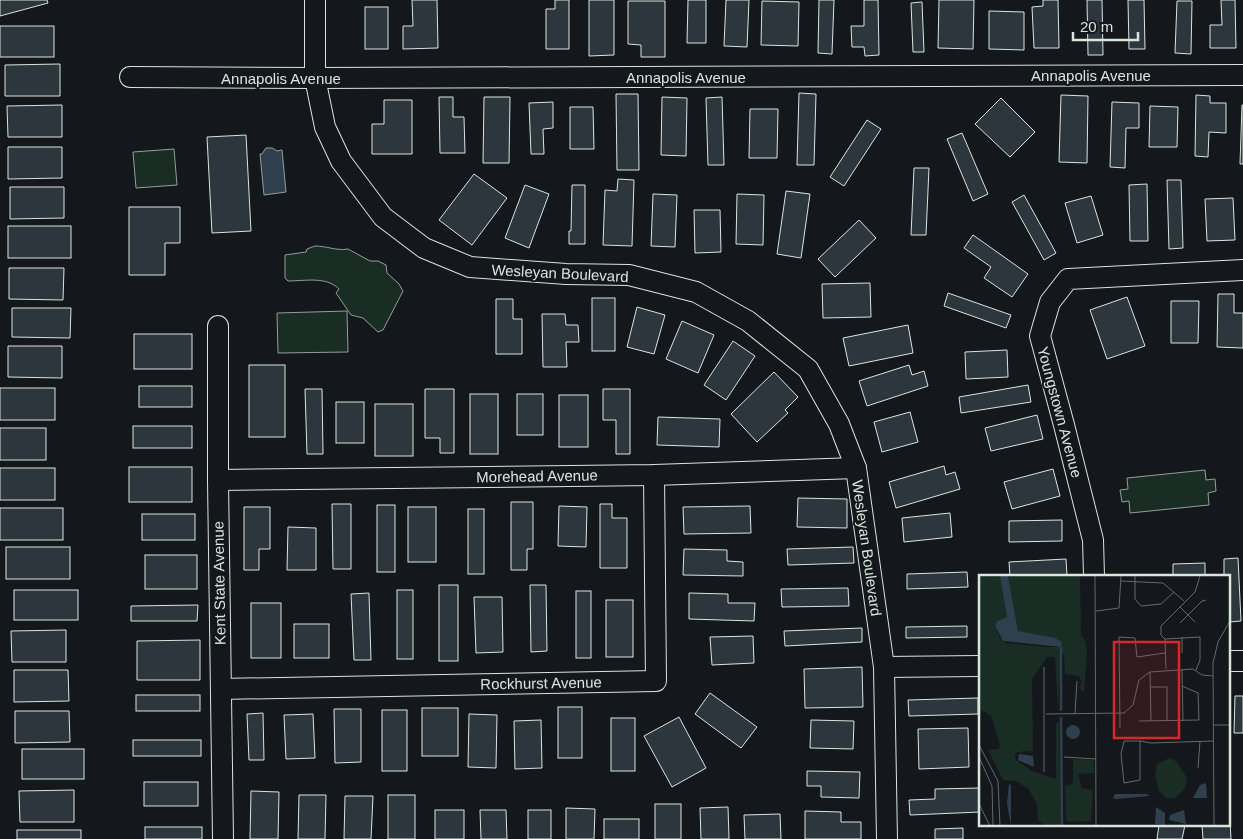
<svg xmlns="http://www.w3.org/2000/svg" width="1243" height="839" font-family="Arial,sans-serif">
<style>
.green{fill:#1a2d24;stroke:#939e99}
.water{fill:#2f3f4d;stroke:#939e99}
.building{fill:#2c363c;stroke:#d8e6dc}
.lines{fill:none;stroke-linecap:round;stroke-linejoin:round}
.minor-casing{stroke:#d8e6dc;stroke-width:22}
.minor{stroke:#14181c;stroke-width:20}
.labels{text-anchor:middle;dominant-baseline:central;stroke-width:4;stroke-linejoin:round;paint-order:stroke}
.street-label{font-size:15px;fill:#d8e6dc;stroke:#14181c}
.inset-river{fill:none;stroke:#2f3f4d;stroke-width:2.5}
.inset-road{fill:none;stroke:#626a69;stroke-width:1}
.view{fill:#d62828;fill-opacity:0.15;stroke:#d62828;stroke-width:2.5}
.inset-edge{fill:none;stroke:#d8e6dc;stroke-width:2.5}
</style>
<rect width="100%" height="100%" fill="#14181c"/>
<g class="green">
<polygon points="174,149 177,185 136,188 133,152"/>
<path d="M315,246C327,246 336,251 348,249L370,261H378L386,265L387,273L399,284L403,291L383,330L378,332L363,318L351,315L336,293L339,289C326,276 305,281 288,281L285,278V255L306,252L307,249Z"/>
<polygon points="347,311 348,352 278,353 277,313"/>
<polygon points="1205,470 1206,480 1215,479 1216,491 1208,493 1209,505 1130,513 1129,501 1122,502 1120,490 1128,489 1127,478"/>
</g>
<polygon class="water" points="266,148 272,148 277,151 282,150 286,192 264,195 260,154 262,154"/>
<g class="building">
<polygon points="0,0 47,0 48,3 0,16"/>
<polygon points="412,0 437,0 438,48 403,49 403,26 413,26"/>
<polygon points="555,0 569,0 569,49 546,49 546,9 555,9"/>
<polygon points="589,0 614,0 614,55 589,56"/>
<polygon points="688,0 706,0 706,43 687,43"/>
<polygon points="726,0 749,0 747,47 724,46"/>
<polygon points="819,0 834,0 832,54 818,53"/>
<polygon points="864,0 878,0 879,55 865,56 864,47 852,47 851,26 864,26"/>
<polygon points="939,0 974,0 973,49 938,48"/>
<polygon points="1043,0 1058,0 1059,48 1034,48 1032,7 1043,6"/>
<polygon points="1087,0 1102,0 1103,55 1088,55"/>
<polygon points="1128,0 1144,0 1145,49 1129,49"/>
<polygon points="1221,0 1235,0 1236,48 1210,48 1210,25 1222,25"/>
<polygon points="628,1 665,1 665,57 641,57 641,45 628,44"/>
<polygon points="762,1 799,2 798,46 761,45"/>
<polygon points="1177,1 1192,1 1191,54 1175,53"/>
<polygon points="922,2 924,52 913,52 911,3"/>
<rect x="365" y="7" width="23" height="42"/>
<polygon points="989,11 1024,12 1024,50 989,49"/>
<rect x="0" y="26" width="54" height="31"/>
<polygon points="60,64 60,96 5,96 5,65"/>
<polygon points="799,93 816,94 814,165 797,165"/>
<polygon points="616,94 638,94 639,170 617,170"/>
<polygon points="1061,95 1088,96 1087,163 1059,162"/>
<polygon points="1196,95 1210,96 1210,103 1226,103 1226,133 1209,132 1208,157 1195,156"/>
<polygon points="439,97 453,97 453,117 464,117 465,153 440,153"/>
<polygon points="484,97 510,97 509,163 483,163"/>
<polygon points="662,97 687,98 686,156 661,155"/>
<polygon points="722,97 724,165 708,165 706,98"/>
<polygon points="1001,98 1035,132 1010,157 975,124"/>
<polygon points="384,100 412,100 412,154 372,154 372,124 384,124"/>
<polygon points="553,102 553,128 543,129 544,154 531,154 529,103"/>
<polygon points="1112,102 1139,103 1139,128 1126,128 1125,168 1110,167"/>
<polygon points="62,105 62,137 8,137 7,106"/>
<polygon points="1242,105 1243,105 1243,164 1240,164"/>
<polygon points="1150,106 1178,107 1177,147 1149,147"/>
<polygon points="570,107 593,107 594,149 570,149"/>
<polygon points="750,109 778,109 777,158 749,158"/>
<polygon points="867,120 881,129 844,186 830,177"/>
<polygon points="962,133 988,194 973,201 947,139"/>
<polygon points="246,135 251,231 212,233 207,137"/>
<polygon points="8,147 62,147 62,178 8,179"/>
<polygon points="914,168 929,168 926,235 911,235"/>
<polygon points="474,174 507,198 472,245 439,220"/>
<polygon points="618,179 634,180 632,246 603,245 605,190 617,191"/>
<polygon points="1167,180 1181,180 1183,248 1169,249"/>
<polygon points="1147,184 1148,241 1130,241 1129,185"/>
<polygon points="525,185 549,194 529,248 505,238"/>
<polygon points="572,185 585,185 585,244 569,244 569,231 571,231"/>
<polygon points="10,187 64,187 64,218 10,219"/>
<polygon points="786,191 810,194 801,258 777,254"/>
<polygon points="653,194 677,195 675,247 651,246"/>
<polygon points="737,194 764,195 763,245 736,244"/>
<polygon points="1024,195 1056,253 1044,260 1012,202"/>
<polygon points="1091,196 1103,235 1077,243 1065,203"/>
<polygon points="1233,198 1235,240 1207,241 1205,199"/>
<polygon points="129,207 180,207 180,243 165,243 165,275 129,275"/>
<polygon points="694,210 720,210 721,252 695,253"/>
<polygon points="859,220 876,238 835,277 818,259"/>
<rect x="8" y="226" width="63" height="32"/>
<polygon points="973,235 1028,274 1012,297 984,278 991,267 964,248"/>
<polygon points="9,268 64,268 63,300 9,299"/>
<polygon points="870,283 871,317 823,318 822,284"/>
<polygon points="948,293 1011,315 1006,328 944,306"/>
<polygon points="1218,294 1234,294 1234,313 1243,313 1243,348 1217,347"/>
<polygon points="1127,297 1145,346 1107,359 1090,310"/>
<rect x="592" y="298" width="23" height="53"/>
<polygon points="496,299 513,299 513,319 522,319 522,354 496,354"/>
<polygon points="1171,301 1199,301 1198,343 1171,343"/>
<polygon points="637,307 665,315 654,354 627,347"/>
<polygon points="12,308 71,308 70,338 12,337"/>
<polygon points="542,314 565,314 566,325 578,325 579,342 566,342 567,367 543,367"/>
<polygon points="682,321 714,335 698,373 666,359"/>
<polygon points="908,325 913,353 849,366 843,338"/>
<rect x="134" y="334" width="58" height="35"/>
<polygon points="733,341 755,356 726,400 704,385"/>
<polygon points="8,346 62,346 62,378 8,377"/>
<polygon points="1007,350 1008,377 966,379 965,352"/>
<rect x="249" y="365" width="36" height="72"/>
<polygon points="909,365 912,375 924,371 928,386 867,406 859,381"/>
<polygon points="774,372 798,397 785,410 788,413 757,442 731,414"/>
<polygon points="1028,385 1031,402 961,413 959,397"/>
<rect x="139" y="386" width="53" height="21"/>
<rect x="0" y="388" width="55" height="32"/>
<polygon points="305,389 322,389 323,454 307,454"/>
<polygon points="425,389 454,389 454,453 440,453 440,438 425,438"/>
<polygon points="603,389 630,389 630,454 616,454 616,420 603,420"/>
<rect x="470" y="394" width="28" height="60"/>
<rect x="517" y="394" width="26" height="41"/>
<rect x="559" y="395" width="29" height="52"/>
<rect x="336" y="402" width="28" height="41"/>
<rect x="375" y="404" width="38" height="52"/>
<polygon points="910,412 918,442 882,452 874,422"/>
<polygon points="1037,415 1043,439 991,451 985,428"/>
<polygon points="658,417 720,419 719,447 657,445"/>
<rect x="133" y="426" width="59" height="22"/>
<rect x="0" y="428" width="46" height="32"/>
<polygon points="944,466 946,475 955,472 960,489 896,508 889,482"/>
<rect x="129" y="467" width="63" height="35"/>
<rect x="0" y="468" width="55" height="32"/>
<polygon points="1053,469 1060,496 1012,509 1004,482"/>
<polygon points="798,498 847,499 847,528 797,527"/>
<polygon points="511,502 533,502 533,549 527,549 527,570 511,570"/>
<polygon points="332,504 351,504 351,569 333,569"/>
<polygon points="600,504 612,504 612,518 627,518 627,568 600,568"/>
<rect x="377" y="505" width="18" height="67"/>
<polygon points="559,506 587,507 586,547 558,546"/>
<polygon points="750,506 751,533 684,534 683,507"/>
<polygon points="244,507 270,507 270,549 259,549 259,570 244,570"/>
<rect x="408" y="507" width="28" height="55"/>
<rect x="0" y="508" width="63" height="32"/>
<rect x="468" y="509" width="16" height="65"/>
<polygon points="950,513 952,537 904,542 902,518"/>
<rect x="142" y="514" width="53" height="26"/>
<polygon points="1062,520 1062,541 1009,542 1009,521"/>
<polygon points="288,527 316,528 316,570 287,570"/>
<rect x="6" y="547" width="64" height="32"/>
<polygon points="853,547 854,563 788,565 787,549"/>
<polygon points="684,549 727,550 727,561 743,562 743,576 683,575"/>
<rect x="145" y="555" width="52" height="34"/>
<polygon points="1238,558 1241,621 1229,622 1229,576 1224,576 1224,559"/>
<polygon points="1066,559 1067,576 1010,576 1009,562"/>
<polygon points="1205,563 1205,576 1173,576 1173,564"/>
<polygon points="967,572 968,587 907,589 907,574"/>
<rect x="439" y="585" width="19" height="76"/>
<polygon points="530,585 546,585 547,651 531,652"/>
<polygon points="848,588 849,606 782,607 781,589"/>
<rect x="14" y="590" width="64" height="30"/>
<rect x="397" y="590" width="16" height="69"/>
<rect x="576" y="591" width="15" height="67"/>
<polygon points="369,593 371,660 354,660 351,594"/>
<polygon points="689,593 728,594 728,603 755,603 754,621 689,619"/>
<polygon points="474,597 502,597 503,652 476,653"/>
<rect x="606" y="600" width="27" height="57"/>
<rect x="251" y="603" width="30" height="55"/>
<polygon points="198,605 197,621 131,621 131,606"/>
<rect x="294" y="624" width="35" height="34"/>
<polygon points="967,626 967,637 906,638 906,627"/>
<polygon points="862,628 862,642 785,646 784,631"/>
<polygon points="66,630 66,662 12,662 11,631"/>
<polygon points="753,636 754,663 712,665 710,637"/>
<polygon points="200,640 200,680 137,680 137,641"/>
<polygon points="862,667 863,707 805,708 804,669"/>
<polygon points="14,670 68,670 69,701 14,702"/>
<polygon points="710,693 757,727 741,748 695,714"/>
<rect x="136" y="695" width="64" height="16"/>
<polygon points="1235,696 1243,696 1243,733 1234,733"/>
<polygon points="978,698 978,714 909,716 908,700"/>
<rect x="558" y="707" width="24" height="51"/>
<rect x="422" y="708" width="36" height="48"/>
<polygon points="334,709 361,709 361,762 335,763"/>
<rect x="382" y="710" width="25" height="61"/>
<polygon points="15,711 69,711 70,742 15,743"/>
<polygon points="263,713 264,760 249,760 247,714"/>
<polygon points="313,714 315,758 286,759 284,715"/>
<polygon points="469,714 497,715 496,768 468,767"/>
<polygon points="679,717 706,768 672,787 644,736"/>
<rect x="611" y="718" width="24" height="53"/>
<polygon points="541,720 542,768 515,769 514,721"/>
<polygon points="811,720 854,721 853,749 810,748"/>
<polygon points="968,728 969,767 919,769 918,729"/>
<rect x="133" y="740" width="68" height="16"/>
<rect x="22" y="749" width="62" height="30"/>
<polygon points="807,771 860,772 859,798 821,797 821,786 807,786"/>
<rect x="144" y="782" width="54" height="24"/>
<polygon points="980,788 980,812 910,815 909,800 935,799 935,789"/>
<polygon points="74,790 74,822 20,822 19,791"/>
<polygon points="251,791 279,792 278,839 250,839"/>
<polygon points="299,795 326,795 325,839 298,839"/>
<rect x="388" y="795" width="27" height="44"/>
<polygon points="345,796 373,796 371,839 344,839"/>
<polygon points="1229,803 1231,839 1203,839 1202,825 1229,825"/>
<rect x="655" y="804" width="26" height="35"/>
<polygon points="728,807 729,839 701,839 700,808"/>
<polygon points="566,808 595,809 594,839 566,839"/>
<rect x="435" y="810" width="29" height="29"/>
<polygon points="480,810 506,810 507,839 481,839"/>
<rect x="528" y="810" width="23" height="29"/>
<polygon points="805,811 841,812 841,822 861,822 861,839 805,839"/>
<polygon points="780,814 781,839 745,839 744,815"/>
<rect x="604" y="819" width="35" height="20"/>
<polygon points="1159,825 1185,825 1182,839 1157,839"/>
<rect x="145" y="827" width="57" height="12"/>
<polygon points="963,828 963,839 935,839 935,829"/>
<rect x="17" y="830" width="64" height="9"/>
</g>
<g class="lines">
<defs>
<g id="minor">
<polyline points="315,0 315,78 325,127 341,161 383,217 424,248 470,267 566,274 629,275 696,292 748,321 808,369 839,424 856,468 884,667 887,839"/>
<polyline points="130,77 315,78 1243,75"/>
<polyline points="218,326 218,480 223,839"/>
<polyline points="218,480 654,475 856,468"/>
<polyline points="1094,576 1093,540 1064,425 1040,336 1050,302 1068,279 1243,270"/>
<polyline points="1229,661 1243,661"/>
<polyline points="884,667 980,666"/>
<polyline points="221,689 656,681 654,475"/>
</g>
</defs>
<use href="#minor" class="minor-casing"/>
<use href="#minor" class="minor"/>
</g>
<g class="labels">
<g class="street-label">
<text x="1091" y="75">Annapolis Avenue</text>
<text x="686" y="77">Annapolis Avenue</text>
<text x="281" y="78">Annapolis Avenue</text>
<text transform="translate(560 273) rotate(3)">Wesleyan Boulevard</text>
<text transform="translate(1060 412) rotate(75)">Youngstown Avenue</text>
<text transform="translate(537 476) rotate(-1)">Morehead Avenue</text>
<text transform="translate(867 548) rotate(82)">Wesleyan Boulevard</text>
<text transform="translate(219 583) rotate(-91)">Kent State Avenue</text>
<text transform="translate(541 683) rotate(-1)">Rockhurst Avenue</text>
</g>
</g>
<g transform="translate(979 575)">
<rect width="251" height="251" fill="#14181c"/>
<path d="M0,1L22,2L28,42L18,46L16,51L21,63L27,68L70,72H82L39,56L29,1H101L102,61L106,65L108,76L105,117L100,113L103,107L100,101L86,99L85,80L82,78L79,133L76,82H68L53,104L54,176L37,177L36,181L37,185L53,196L77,204V148L80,146L82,251H68L59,246L58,229L49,213L36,206L24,205L9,175L20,174L21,170L12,141L0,134ZM191,183L198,187L208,203L206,214L195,224L187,223L180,216L176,200L178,189ZM94,184L114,185L115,188V198L99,199L103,213L114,215L112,246L89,247L87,244L86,211L94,209Z" fill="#1a2d24"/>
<path d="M21,1H29L39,56L76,63L83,67L82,72L24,66L16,51L18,46L28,42ZM87 157a7 7 0 1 1 14 0a7 7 0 1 1-14 0ZM40,179L54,181L55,192L39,185ZM227,208L228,223H214L221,210ZM30,209L32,210V251L28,228ZM136,219H168L171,221L137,224L134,223ZM177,232L186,238V250L176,249ZM205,235L207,249L190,245L191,240Z" fill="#2f3f4d"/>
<path class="inset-river" d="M82,72V136M82,142L83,251"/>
<path class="inset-road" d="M116,1L117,251M156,1V24L162,31L182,29L195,17M142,6L184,8L205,26M201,32L216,47M117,36L140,33L142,1M201,48L223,26L227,25M186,64L221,62V85L217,95M203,78V62M65,92V197M187,94L186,64L182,60V51L216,17L221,1M203,95L204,146M171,97L172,146M172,112H188V146M67,139L145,138L154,130L160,105L171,97L214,94L223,100L234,101M96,139L98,106M160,146L220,145L219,118L203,111M234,150H252M141,153L140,62L156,63L158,82L186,78M161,166V205L145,208L142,179L145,166H161L172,168L234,166M0,170L19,206L21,251M0,182L13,211L14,251M85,182L117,184M219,193L221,166M0,229L11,251M235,251L234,88L239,67L252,44"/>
<path class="view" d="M135,67H200V163H135Z"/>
<rect width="251" height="251" class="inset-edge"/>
</g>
<path d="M1073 32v8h65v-8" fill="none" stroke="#d8e6dc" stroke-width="2.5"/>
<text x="1080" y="32" font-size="15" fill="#d8e6dc" stroke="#14181c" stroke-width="4" paint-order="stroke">20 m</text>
</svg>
